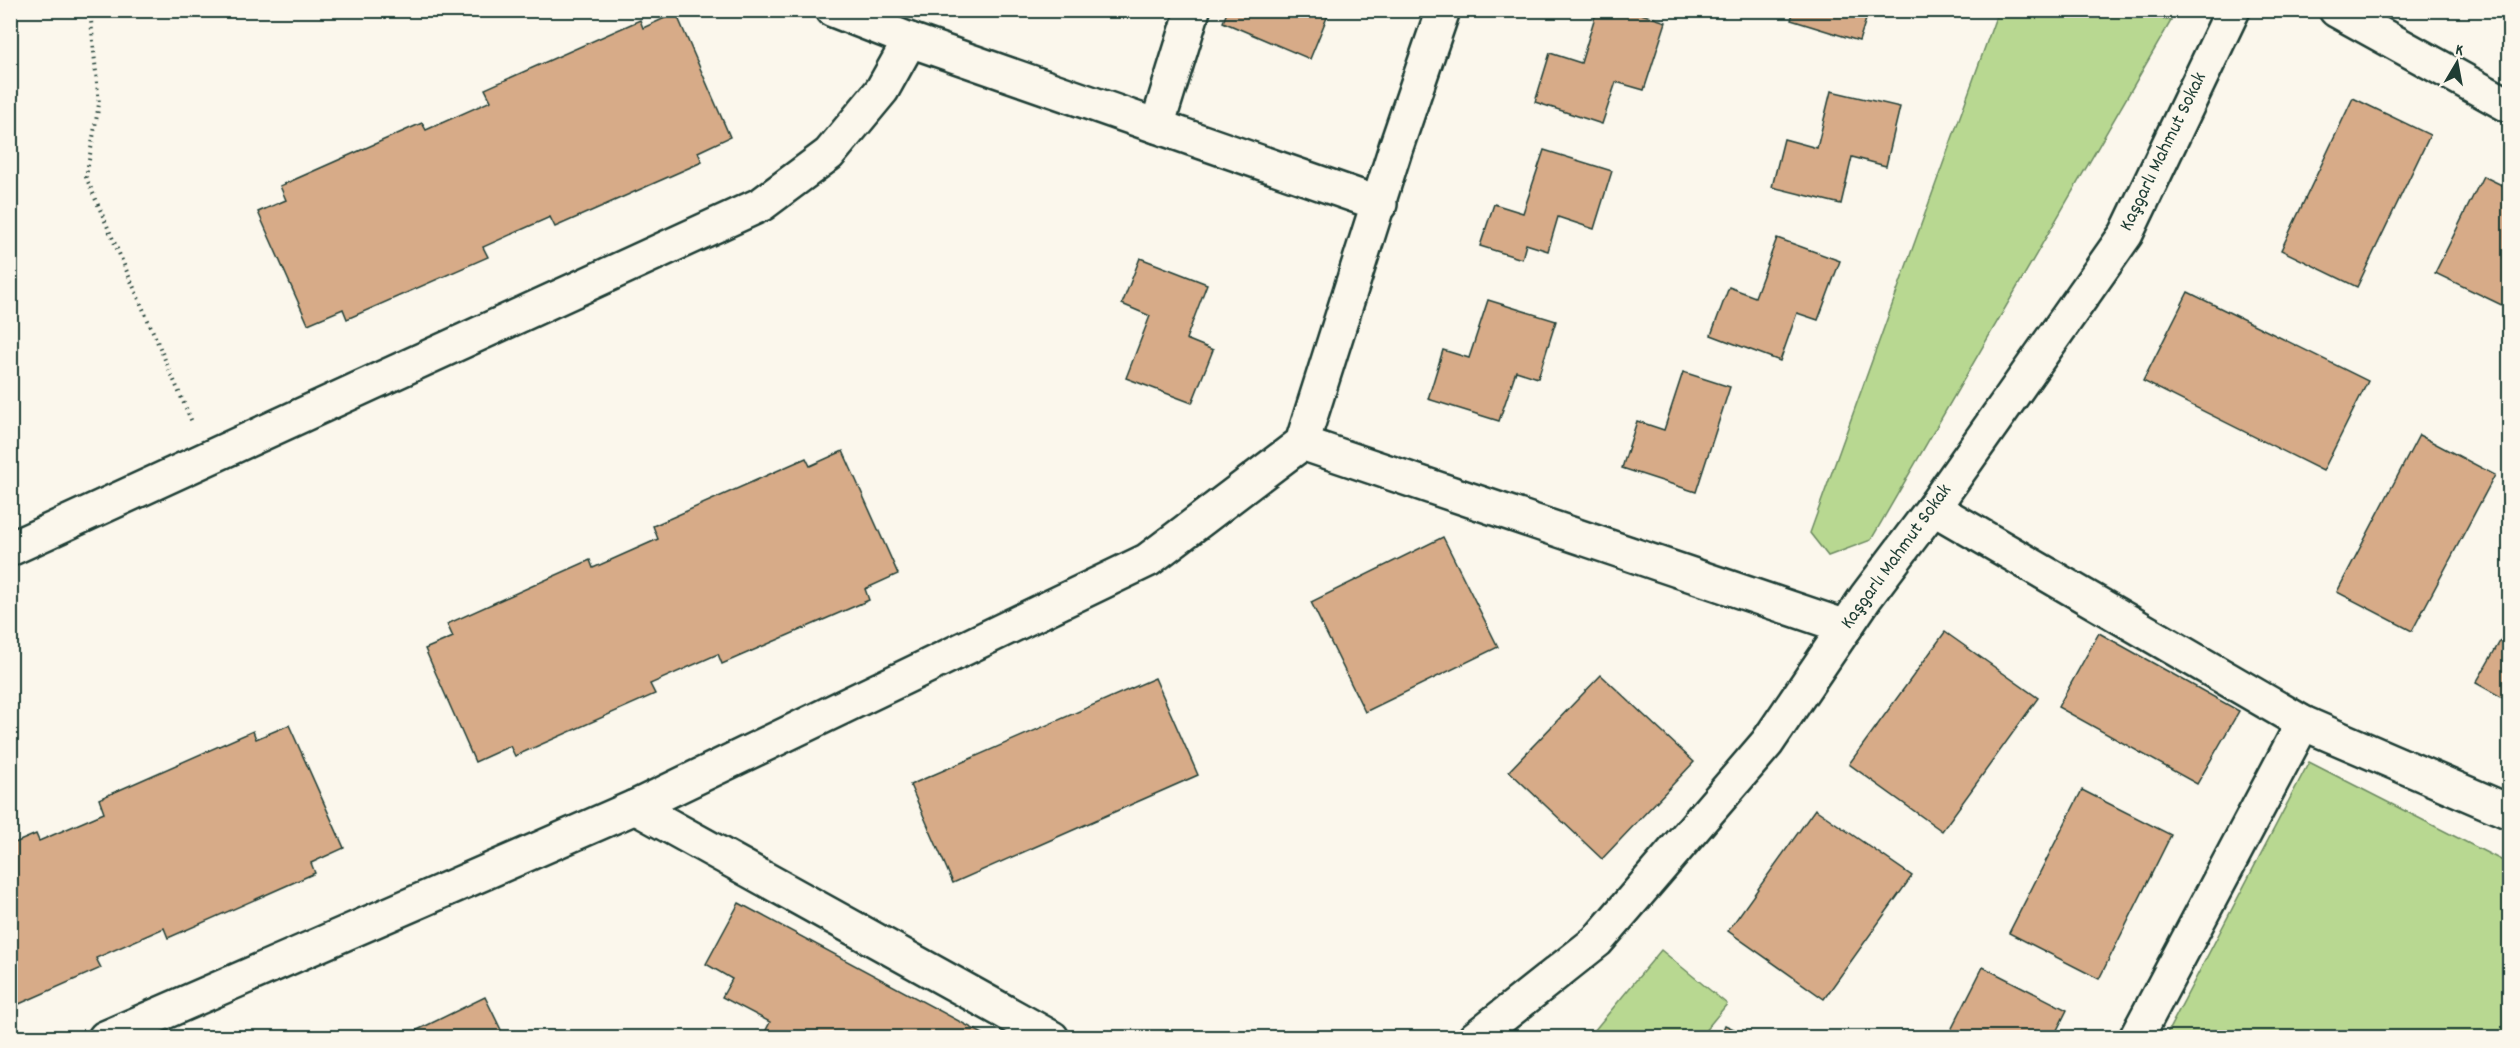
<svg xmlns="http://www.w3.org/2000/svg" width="2520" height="1048" font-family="Dekko,sans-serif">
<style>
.green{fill:#b8d891;stroke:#6c8a62;stroke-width:1.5}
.building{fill:#d7ab88;stroke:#1f3d34;stroke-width:1.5}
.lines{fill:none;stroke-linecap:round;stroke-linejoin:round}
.minor-casing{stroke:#1f3d34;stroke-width:38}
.path{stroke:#1f3d34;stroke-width:4;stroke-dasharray:1.5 4.5;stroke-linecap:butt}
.minor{stroke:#fbf7ec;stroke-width:33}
.labels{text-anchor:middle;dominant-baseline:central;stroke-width:4.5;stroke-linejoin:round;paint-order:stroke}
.street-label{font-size:20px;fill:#1f3d34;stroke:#fbf7ec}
</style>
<rect width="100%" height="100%" fill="#fbf7ec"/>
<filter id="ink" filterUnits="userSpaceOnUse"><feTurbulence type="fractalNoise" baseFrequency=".0167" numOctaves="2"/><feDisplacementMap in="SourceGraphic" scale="12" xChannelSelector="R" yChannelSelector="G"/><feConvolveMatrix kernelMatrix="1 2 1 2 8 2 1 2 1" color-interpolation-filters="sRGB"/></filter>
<g filter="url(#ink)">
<g class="green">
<polygon points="1998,11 2137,11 2171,21 1871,540 1828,556 1810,533"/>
<polygon points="2309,762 2509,864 2509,1037 2165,1037"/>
<polygon points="1661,950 1727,1004 1700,1037 1589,1037"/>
</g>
<g class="building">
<polygon points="1228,10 1330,10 1310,59 1223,22"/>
<polygon points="1597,10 1629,10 1666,22 1644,90 1616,82 1602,124 1535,102 1550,53 1581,63"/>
<polygon points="1794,10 1869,10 1859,41 1791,20"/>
<polygon points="676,13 730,137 698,152 702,162 555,227 550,217 483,247 488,257 347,319 343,309 308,324 258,212 286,200 280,186 422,123 426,130 491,101 485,89 640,20 643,28"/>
<polygon points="1831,91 1900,107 1886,166 1852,157 1841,204 1772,187 1784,139 1817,148"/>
<polygon points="2353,98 2430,135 2357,287 2281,250"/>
<polygon points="1544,150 1612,171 1594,229 1558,217 1548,251 1526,244 1522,259 1480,246 1494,204 1523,213"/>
<polygon points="2483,176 2510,189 2510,309 2435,273"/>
<polygon points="1777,238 1840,261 1818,320 1797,313 1780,361 1711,335 1729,287 1755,297"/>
<polygon points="1140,258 1207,284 1186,339 1213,350 1192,403 1126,378 1150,316 1122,304"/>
<polygon points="2188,292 2368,381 2323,471 2143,381"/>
<polygon points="1488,300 1556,321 1538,378 1516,371 1499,421 1428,399 1443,350 1469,358"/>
<polygon points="1683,372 1730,387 1696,492 1622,468 1637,421 1664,430"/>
<polygon points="2419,435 2495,475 2412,631 2337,592"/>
<polygon points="843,451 898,574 865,589 869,600 722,664 718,654 650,684 655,694 515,756 510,746 475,762 425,649 453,637 447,624 590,560 593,568 658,539 653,526 806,458 810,466"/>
<polygon points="1443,537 1498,647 1365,712 1311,602"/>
<polygon points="2510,624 2510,702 2476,683"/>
<polygon points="1945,632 2038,698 1942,831 1849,764"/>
<polygon points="2099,633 2239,711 2197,784 2058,707"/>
<polygon points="1601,675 1694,762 1602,859 1509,771"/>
<polygon points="1155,678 1198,775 953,883 910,785"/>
<polygon points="289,725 344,848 311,863 315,873 168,938 164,928 96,958 101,968 10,1008 10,845 36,834 39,841 104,813 99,799 253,731 256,739"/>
<polygon points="2082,790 2171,835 2099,979 2009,933"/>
<polygon points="1815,809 1912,876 1824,999 1728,931"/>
<polygon points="739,903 983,1034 981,1038 762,1038 770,1022 722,997 732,979 706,964"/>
<polygon points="1983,967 2067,1010 2053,1038 1947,1038"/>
<polygon points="485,997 505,1038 401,1038"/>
<polygon points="1725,1025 1753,1038 1720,1038"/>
</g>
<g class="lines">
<defs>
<g id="minor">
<polyline points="833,10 910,40 1380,204"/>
<polyline points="2336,10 2510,106"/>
<polyline points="1157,126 1193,10"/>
<polyline points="1302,443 1846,627"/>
<polyline points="1933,508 2303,723 2510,812"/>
<polyline points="10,549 762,204 829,154 882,90 910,40"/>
<polyline points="635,807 1052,1038"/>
<polyline points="105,1038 635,807 1148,560 1302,443 1396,147 1443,10"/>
<polyline points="1475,1038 1597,941 1767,743 1866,597 1933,508 2126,234 2233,10"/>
<polyline points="2136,1038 2303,723"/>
</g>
</defs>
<use href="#minor" class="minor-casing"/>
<polyline class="path" points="90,10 99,104 86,177 192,422"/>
<use href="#minor" class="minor"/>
</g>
</g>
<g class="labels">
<g class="street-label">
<text transform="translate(2164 152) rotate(-64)">Kaşgarlı Mahmut Sokak</text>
<text transform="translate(1897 557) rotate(-54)">Kaşgarlı Mahmut Sokak</text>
</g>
</g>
<rect width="2520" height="1048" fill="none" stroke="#fbf7ec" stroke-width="36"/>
<rect x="18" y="18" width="2484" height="1012" fill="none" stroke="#1f3d34" stroke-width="2" filter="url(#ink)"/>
<g transform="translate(2457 63) rotate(10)" stroke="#fbf7ec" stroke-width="4.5" paint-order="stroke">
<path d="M0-4.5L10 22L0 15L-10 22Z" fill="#1f3d34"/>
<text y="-9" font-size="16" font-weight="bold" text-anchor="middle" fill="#1f3d34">K</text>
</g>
</svg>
